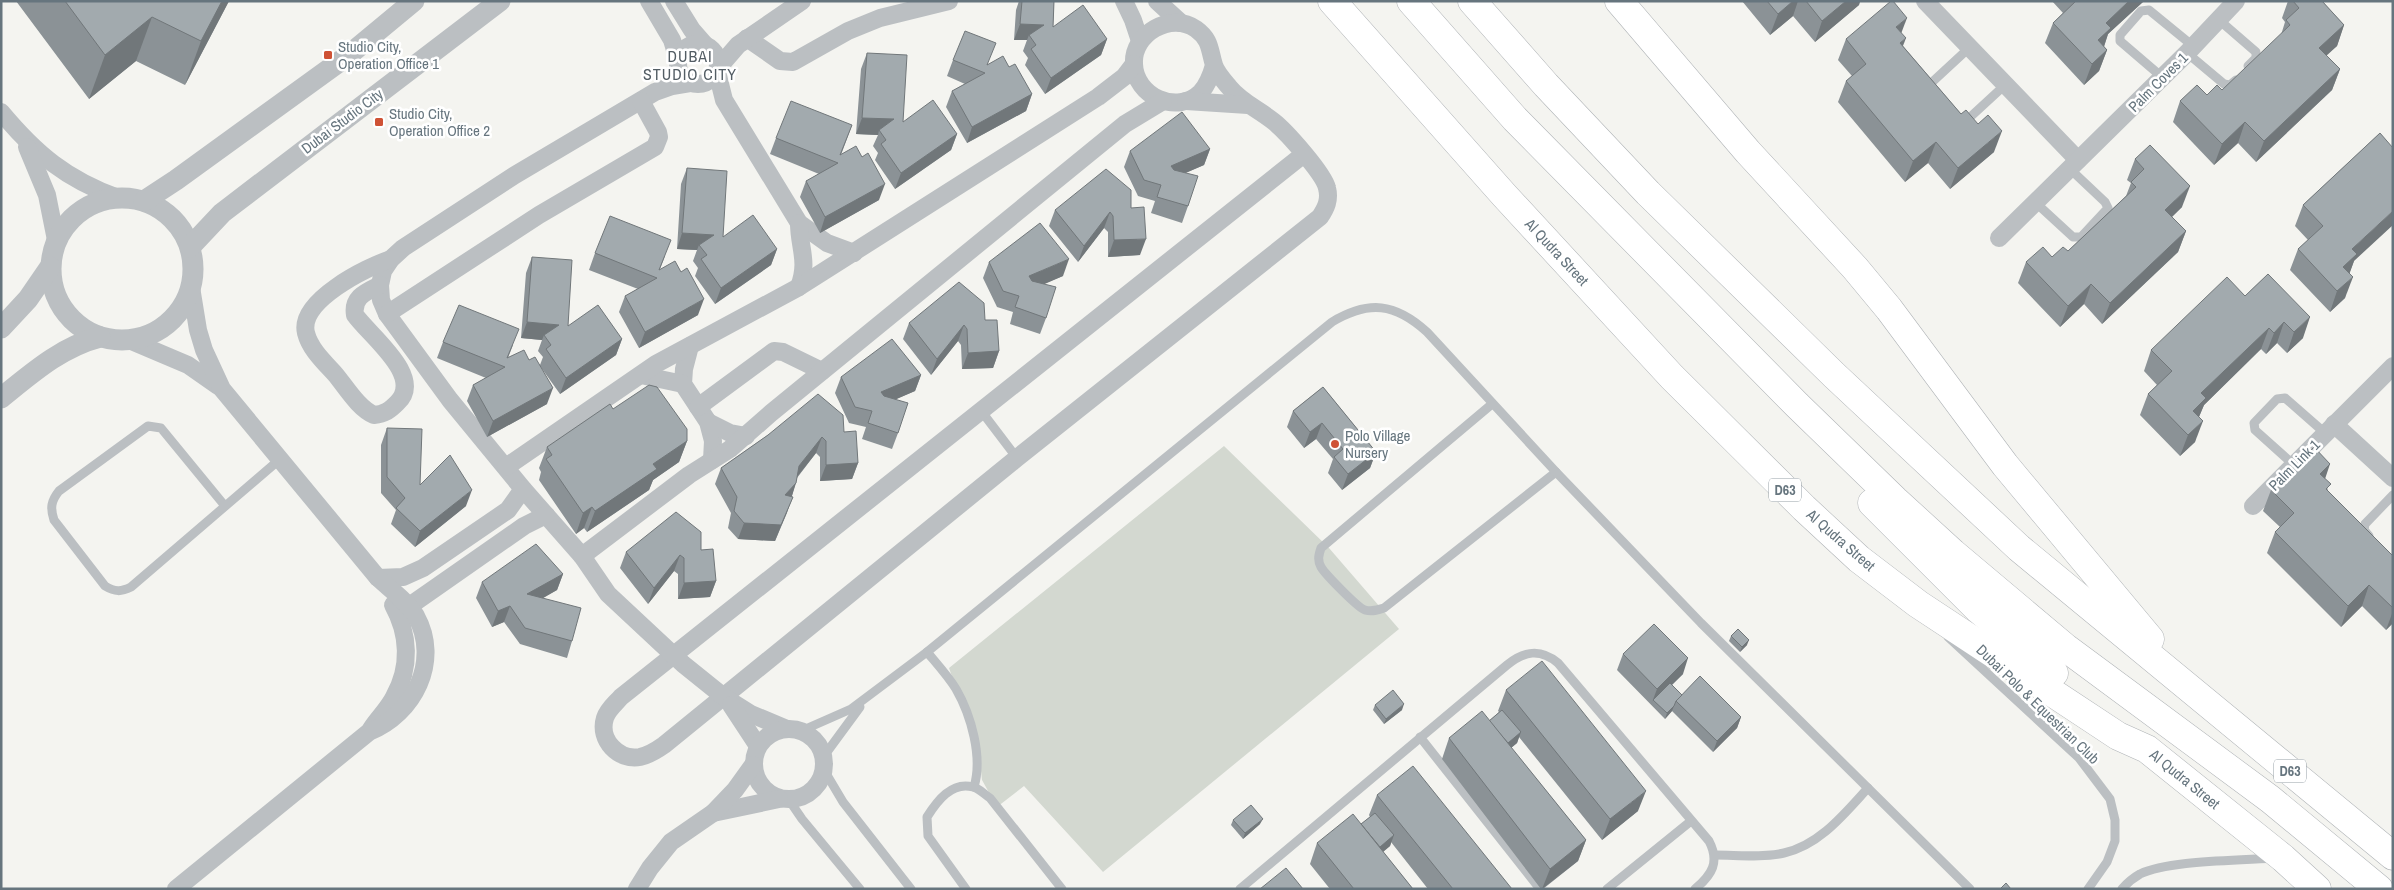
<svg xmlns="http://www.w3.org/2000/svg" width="2394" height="890" font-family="'Archivo Narrow',sans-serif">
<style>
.green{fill:#d3d8d0}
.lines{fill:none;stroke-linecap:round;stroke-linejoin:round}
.primary-casing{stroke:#afb3b6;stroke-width:29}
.service{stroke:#bbbfc2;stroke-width:9}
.minor{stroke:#bbbfc2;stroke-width:18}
.tertiary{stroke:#bbbfc2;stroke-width:21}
.primary{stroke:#fff;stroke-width:28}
.wall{fill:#8b9296}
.shaded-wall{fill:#71777a}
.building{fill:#a2aaae;stroke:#71777a}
.poi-dot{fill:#cf5235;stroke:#fff;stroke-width:2}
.labels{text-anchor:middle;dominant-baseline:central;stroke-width:5;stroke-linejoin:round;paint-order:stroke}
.shield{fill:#fff;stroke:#949ea5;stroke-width:1}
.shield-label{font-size:14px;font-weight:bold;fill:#66757e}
.poi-label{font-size:15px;fill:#66757e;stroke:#fff;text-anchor:start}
.street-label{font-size:15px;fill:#66757e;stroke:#fff}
.neighbourhood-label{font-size:16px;letter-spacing:1px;fill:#535d64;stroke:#fff}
</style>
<rect width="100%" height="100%" fill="#f4f4f0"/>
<polygon class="green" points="1224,446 1329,548 1399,629 1103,872 1024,786 997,807 982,780 979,753 949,668"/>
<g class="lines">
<defs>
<g id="primary">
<polyline points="1332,1 1504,195 1672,377 1804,508 1859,559 1918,604 2118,736 2147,749 2283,858 2317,889"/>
<polyline points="1411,1 1515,119 1797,405 1895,500 1953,553 2066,648 2270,799 2379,889"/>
<polyline points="1472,1 1546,85 1648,193 1834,375 2019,548 2393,856"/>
<polyline points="1619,1 1748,152 1855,268 1889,309 2005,465 2150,639"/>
<polyline points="1872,503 1978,609 2054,673"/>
</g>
</defs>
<use href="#primary" class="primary-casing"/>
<g class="service">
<polyline points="2219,20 2256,52 2256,58 2248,66"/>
<polyline points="2187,53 2224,84 2230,85 2236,80"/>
<polyline points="2162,77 2120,41 2120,35 2141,11 2149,10 2193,46"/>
<polyline points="1928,90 1929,85 1969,48"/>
<polyline points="1962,123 1967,120 2005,85"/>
<polyline points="2036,203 2073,237 2081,237 2108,208 2105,202 2070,169"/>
<path d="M1492,404L1321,548C1319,554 1317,560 1321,567C1325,574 1358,608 1365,610C1372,612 1378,610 1384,608L1556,472"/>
<polyline points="982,412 1017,458"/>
<polyline points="2294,465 2255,430 2254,423 2277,399 2285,398 2325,433"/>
<path d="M225,506L161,428L148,426L59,491C51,501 50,508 54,520L105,586C115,592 121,592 131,587L279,460"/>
<polyline points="2369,536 2364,530 2365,524 2393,495"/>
<polyline points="1948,637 2079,758 2110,799 2115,820 2115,841 2107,862 2088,889"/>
<path d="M927,652C937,664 948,676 956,689C971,715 983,757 974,787"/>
<path d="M801,731L851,709L927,652L1332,322C1369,300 1395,303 1427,332L1556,472L1701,623L1970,889"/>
<polyline points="1420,737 1540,889"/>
<polyline points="824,756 860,707"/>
<polyline points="824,770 843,802 911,889"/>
<polyline points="789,800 802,819 860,889"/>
<path d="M1715,855C1737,855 1762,858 1784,853C1820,845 1845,813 1868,788"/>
<path d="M966,889L928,836L927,817C937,801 952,781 973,787C979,788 985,795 990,798L1062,889"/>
<path d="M1240,889L1507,665C1524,651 1540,648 1558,663L1709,841C1720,862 1712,875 1695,889"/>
<polyline points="1607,889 1691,821"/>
<path d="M2122,889C2127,883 2133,878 2140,874C2170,860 2238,861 2272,858"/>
</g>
<g class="minor">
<polyline points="649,1 672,40 678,60"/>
<polyline points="674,1 692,30 706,46"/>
<polyline points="1124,1 1133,20 1140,41"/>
<polyline points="1157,1 1181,23"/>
<polyline points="1925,1 2078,160"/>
<polyline points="747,38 780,61 793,62 848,31 880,18 949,1"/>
<circle cx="698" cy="64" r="20"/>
<path d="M1214,65C1211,76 1208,84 1201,92C1177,116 1135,96 1134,64C1132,34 1171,11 1196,29C1211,40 1209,49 1214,65C1216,72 1224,81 1229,87C1241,102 1258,109 1273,121C1286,131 1324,174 1327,188C1330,200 1326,208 1320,217L1017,458L664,745C657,750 649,755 640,757C619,761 598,740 605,718C608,709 615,704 621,697L1304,154"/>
<polyline points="719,67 738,45 802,1"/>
<polyline points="717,72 724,100 799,223 827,243 854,253"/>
<polyline points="690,83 672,86 655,92 515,175 403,248 391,259 383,271 380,285 381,300 387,314 450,400 523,489 582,556 608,594 683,664 724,697 751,714 787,729"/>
<polyline points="1186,101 1248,105"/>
<path d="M1,112C36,154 66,179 118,198"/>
<polyline points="27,147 47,195 56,240"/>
<path d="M799,223C799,248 809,261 799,287"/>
<polyline points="1999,238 2187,53 2236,1"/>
<path d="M380,285C366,292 352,297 355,315C370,336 425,377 397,403C390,410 385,414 374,415C358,408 346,387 335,374C324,362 310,349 306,333C298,301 367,267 391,259"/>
<polyline points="387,314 539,215 655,147 659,137 658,132 641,101"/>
<polyline points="129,340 188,365 218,386"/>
<polyline points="690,346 684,369 683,384 708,422 713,441 712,460"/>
<polyline points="641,375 683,384"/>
<polyline points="698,407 774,351 783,352 822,371"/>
<polyline points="708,422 730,433 746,436"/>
<polyline points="2334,424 2393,478"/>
<polyline points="506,467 656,364 799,287 1098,97 1124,77 1134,64"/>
<polyline points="2253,506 2393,366"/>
<polyline points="582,556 689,475 730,449 771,413 1125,124 1163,101"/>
<polyline points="378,578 403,577 423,568 508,510 523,489"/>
<polyline points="398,614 524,526 546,515"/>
<polyline points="731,705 758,746"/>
<circle cx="789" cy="764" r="35"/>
<path d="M371,729C378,718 388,709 394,697C411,667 409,634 393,605"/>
<polyline points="713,813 779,799"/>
<path d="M176,889L369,732C414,714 441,661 416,616C407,601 391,590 378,578L222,389L204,350L198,330L191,287"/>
<polyline points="637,889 650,868 671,842 713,813 735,790 753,765"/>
</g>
<g class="tertiary">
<circle cx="122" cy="269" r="71"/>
<polyline points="144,201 176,180 350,54 414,1"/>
<polyline points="190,247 222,213 500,1"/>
<polyline points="1,328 28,299 50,267"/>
<path d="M1,398C32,373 61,347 100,337"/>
</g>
<use href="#primary" class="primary"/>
</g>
<g class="wall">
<polygon points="16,1 229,1 185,85 136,61 89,99"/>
<polygon points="1019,1 1054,1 1053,27 1107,39 1101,55 1045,94 1025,65 1028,58 1023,51 1027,40 1014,40 1016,10"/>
<polygon points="1742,1 1860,1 1859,5 1815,42 1793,16 1770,35"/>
<polygon points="2052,1 2144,1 2108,34 2104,47 2107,50 2099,71 2084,85 2045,43 2053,23 2063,13"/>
<polygon points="2288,1 2322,1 2344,25 2337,46 2326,55 2340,69 2332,90 2256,162 2238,143 2214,165 2173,122 2180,101 2207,95 2222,90 2281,35 2285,22 2282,18"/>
<polygon points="1901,33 1903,46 1961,114 1994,152 1950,189 1928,163 1905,182 1838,102 1846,81 1852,76 1838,60 1846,39"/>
<polygon points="867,53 903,122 957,134 951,150 895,189 875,160 878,153 873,146 878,135 856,134 861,69"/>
<polygon points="953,60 1009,67 1032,94 1026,111 967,143 946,107 952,91 965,84 947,76"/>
<polygon points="852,125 841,155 862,157 879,200 820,233 800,197 806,181 819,174 770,154 776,138"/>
<polygon points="2380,133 2354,261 2349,274 2345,298 2330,312 2290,270 2298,249 2308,240 2295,226 2303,205"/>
<polygon points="1210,149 1204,165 1185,173 1188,206 1182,223 1151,213 1155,201 1138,196 1124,167 1130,151"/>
<polygon points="2135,159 2182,207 2172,217 2186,231 2178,252 2102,324 2084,304 2060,327 2018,283 2026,262 2052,257 2068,251 2126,196 2131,183 2127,180"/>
<polygon points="687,168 723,237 777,249 771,265 715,304 695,276 698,268 693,261 697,250 677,249 681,184"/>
<polygon points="1131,208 1140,255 1108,257 1108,232 1104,228 1078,262 1049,226 1055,210"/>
<polygon points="595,253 665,256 660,269 698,315 639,348 619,312 625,296 638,289 589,270"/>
<polygon points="532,257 568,326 622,339 616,355 560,394 540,366 547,404 487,437 467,401 473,385 486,378 437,358 443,342 513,345 508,358 529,360 540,365 543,357 538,351 542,340 521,338 526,273"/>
<polygon points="989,262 1063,276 1043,284 1046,318 1040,334 1010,324 1013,312 997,307 983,278"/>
<polygon points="2268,274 2303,338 2287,353 2277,343 2266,354 2261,349 2204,405 2199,417 2195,442 2180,456 2140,415 2148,394 2157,385 2144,371 2151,350 2245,296"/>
<polygon points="985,320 999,351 993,368 962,369 961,345 958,341 931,375 903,339 909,323"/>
<polygon points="921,375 915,391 896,399 898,433 892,449 862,439 866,427 849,423 835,393 841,377"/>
<polygon points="1323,387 1376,452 1370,468 1342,490 1328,473 1333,459 1316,439 1304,448 1287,427 1293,411"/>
<polygon points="613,409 687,441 679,462 653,480 649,490 587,532 584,528 576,534 539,480 541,472 539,468 547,447"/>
<polygon points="387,428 420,485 466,506 415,547 391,524 396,510 381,493 381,445"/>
<polygon points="844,432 858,463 852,479 820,481 820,457 816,453 797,478 787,513 775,541 738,539 728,528 731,513 715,484 721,468 768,435"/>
<polygon points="2325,478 2328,491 2392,555 2393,554 2393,623 2386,630 2362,606 2341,627 2267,553 2275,532 2280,527 2263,511 2271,490"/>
<polygon points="701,550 716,581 710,597 678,599 678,574 674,571 648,604 620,568 626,552"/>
<polygon points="563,574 557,590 542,598 572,641 567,658 520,644 504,622 492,627 476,598 482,582"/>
<polygon points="1731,636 1747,645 1740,652 1729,641"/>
<polygon points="1623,654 1683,674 1672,685 1682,695 1741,717 1737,728 1713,752 1672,711 1665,719 1617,670"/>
<polygon points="1506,690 1638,811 1602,840 1519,737 1517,743 1511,748 1586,840 1578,861 1543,889 1541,889 1442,759 1449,738 1489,721 1499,712 1498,711"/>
<polygon points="1375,705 1402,710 1384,724 1373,710"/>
<polygon points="1377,795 1512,889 1428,889 1391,842 1390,846 1383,852 1413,889 1330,889 1310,864 1317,843 1361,824 1370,817 1369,815"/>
<polygon points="1233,820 1260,824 1243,839 1231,825"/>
</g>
<g class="shaded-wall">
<polygon points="222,1 229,1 185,85 201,41"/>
<polygon points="1793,1 1798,1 1793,16 1770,35 1778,14"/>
<polygon points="1846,1 1860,1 1859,5 1815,42 1822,21"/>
<polygon points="2129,1 2144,1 2108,34 2103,49 2098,40 2106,23"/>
<polygon points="152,17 136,61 89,99 105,55"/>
<polygon points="1907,18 1899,39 1896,27"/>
<polygon points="1020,24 1044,25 1029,35 1027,40 1014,40"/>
<polygon points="2344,25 2337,46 2312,69 2319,48"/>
<polygon points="1906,38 1898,59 1900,43"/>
<polygon points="1107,39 1101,55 1045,94 1051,78"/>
<polygon points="2107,50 2099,71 2084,85 2092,64"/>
<polygon points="2340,69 2332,90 2256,162 2264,141"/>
<polygon points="1032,94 1026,111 967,143 972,127"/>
<polygon points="862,118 894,119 879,130 878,135 856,134"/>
<polygon points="2245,122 2238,143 2214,165 2222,144"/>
<polygon points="2002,131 1994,152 1950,189 1958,168"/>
<polygon points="957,134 951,150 895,189 901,173"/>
<polygon points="1936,142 1928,163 1905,182 1913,161"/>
<polygon points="1210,149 1204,165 1165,182 1171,166"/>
<polygon points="885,184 879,200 820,233 825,217"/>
<polygon points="2190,186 2182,207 2158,230 2165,210"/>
<polygon points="2393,211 2393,225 2354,261 2349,275 2343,267 2352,249"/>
<polygon points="1110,212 1104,228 1078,262 1084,246"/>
<polygon points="2186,231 2178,252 2102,324 2110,303"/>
<polygon points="682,233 714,235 699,245 697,250 677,249"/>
<polygon points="1146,239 1140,255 1108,257 1114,240"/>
<polygon points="777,249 771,265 715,304 721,288"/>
<polygon points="1069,259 1063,276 1024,293 1029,276"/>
<polygon points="2353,277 2345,298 2330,312 2337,291"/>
<polygon points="2091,284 2084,304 2060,327 2068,306"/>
<polygon points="704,299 698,315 639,348 645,332"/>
<polygon points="2310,317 2303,338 2287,353 2294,332"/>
<polygon points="527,322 559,325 544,335 542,340 521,338"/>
<polygon points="2284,322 2277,343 2266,354 2274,333"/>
<polygon points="964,325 958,341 931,375 937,359"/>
<polygon points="2269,328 2261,349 2204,405 2198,419 2193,411 2201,393"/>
<polygon points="622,339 616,355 560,394 566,378"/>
<polygon points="999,351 993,368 962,369 968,353"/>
<polygon points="921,375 915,391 876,408 881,392"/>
<polygon points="553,388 547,404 487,437 493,421"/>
<polygon points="2203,421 2195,442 2180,456 2188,435"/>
<polygon points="1322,423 1316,439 1304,448 1310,432"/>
<polygon points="822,437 816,453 793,482 799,466"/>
<polygon points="687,441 679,462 653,480 649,490 587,532 595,511 653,464"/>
<polygon points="1376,452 1370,468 1342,490 1348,474"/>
<polygon points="858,463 852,479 820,481 826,465"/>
<polygon points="2330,464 2323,485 2320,474"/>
<polygon points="796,483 791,499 785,495"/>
<polygon points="472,490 466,506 415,547 420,531"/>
<polygon points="793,497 775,541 738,539 744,523"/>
<polygon points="592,507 584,528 576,534 583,513"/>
<polygon points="680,555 674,571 648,604 654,588"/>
<polygon points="563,574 557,590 521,611 527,594"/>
<polygon points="716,581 710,597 678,599 684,583"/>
<polygon points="2369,585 2362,606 2341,627 2348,606"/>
<polygon points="510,606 504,622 492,627 498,611"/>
<polygon points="2393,611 2393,623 2386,630"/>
<polygon points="1749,640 1747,645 1740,652 1742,647"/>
<polygon points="1688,658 1683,674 1655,701 1653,700 1651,705 1657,689"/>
<polygon points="1404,704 1402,710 1384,724 1386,719"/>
<polygon points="1674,706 1672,711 1665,719 1667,713"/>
<polygon points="1741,717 1737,728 1713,752 1717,741"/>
<polygon points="1521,732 1517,743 1500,757 1504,746"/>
<polygon points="1646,791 1638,811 1602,840 1610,819"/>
<polygon points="1263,819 1260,824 1243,839 1245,833"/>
<polygon points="1394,835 1390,846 1373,860 1377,849"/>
<polygon points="1586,840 1578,861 1542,889 1550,869"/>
</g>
<g class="building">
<polygon points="65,1 222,1 201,41 152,17 105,55"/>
<polygon points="1022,1 1054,1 1053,27 1083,5 1107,39 1051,78 1031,49 1036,45 1029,35 1044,25 1020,24"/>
<polygon points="1767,1 1793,1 1778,14"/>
<polygon points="1806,1 1846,1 1822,21"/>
<polygon points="1891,1 1893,1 1907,18 1896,27 1906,38 1900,43 1961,114 1966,110 1978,124 1988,115 2002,131 1958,168 1936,142 1913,161 1846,81 1866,64 1846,39"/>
<polygon points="2076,1 2129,1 2106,23 2111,28 2098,40 2107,50 2092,64 2053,23"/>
<polygon points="2293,1 2322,1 2344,25 2319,48 2340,69 2264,141 2245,122 2222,144 2180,101 2197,85 2207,95 2217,85 2222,90 2290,25 2286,20 2299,8"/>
<polygon points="965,31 996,43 987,65 1003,56 1009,67 1015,64 1032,94 972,127 952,91 985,73 953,60"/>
<polygon points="867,53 907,55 903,122 933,100 957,134 901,173 881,144 886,140 879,130 894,119 862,118"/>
<polygon points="791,101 852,125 840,155 856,146 862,157 868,153 885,184 825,217 806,181 838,163 776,138"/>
<polygon points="1182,112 1210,149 1171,166 1174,170 1198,176 1188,206 1157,197 1161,185 1144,180 1130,151"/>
<polygon points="2380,133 2393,148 2393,211 2352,249 2357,254 2343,267 2353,277 2337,291 2298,249 2323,226 2303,205"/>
<polygon points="2150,145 2190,186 2165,210 2186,231 2110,303 2091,284 2068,306 2026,262 2043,247 2052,257 2063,247 2068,251 2136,187 2131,182 2144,169 2135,159"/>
<polygon points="687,168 727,171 723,237 753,215 777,249 721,288 701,259 707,255 699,245 714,235 682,233"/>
<polygon points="1106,169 1131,190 1131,208 1144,207 1146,239 1114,240 1113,216 1110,212 1084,246 1055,210"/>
<polygon points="610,216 671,240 659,270 675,261 681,272 687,268 704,299 645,332 625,296 657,278 595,253"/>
<polygon points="1040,223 1069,259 1029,276 1032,281 1056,287 1046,318 1015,307 1019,296 1003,291 989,262"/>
<polygon points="532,257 572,260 568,326 598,305 622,339 566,378 546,349 551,345 544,335 559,325 527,322"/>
<polygon points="2268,274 2310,317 2294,332 2284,322 2274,333 2269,328 2201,393 2206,398 2193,411 2203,421 2188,435 2148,394 2172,371 2151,350 2227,277 2245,296"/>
<polygon points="959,282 984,303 985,320 997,320 999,351 968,353 967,329 964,325 937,359 909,323"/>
<polygon points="459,305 519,329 507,358 524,350 529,360 535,357 553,388 493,421 473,385 505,367 443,342"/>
<polygon points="892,339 921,375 881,392 884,396 908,403 898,433 868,423 872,411 855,407 841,377"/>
<polygon points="649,385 657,387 687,429 687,441 653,464 657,469 595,511 592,507 583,513 546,459 552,455 547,447 610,404 613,409"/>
<polygon points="1323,387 1376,452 1348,474 1334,457 1343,449 1322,423 1310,432 1293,411"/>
<polygon points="818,394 843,415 844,432 856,431 858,463 826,465 826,441 822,437 799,466 796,483 785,495 793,497 781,525 744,523 734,511 737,497 721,468 768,435"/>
<polygon points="387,428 422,429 420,485 450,455 472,490 420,531 396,508 405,498 387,477"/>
<polygon points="2314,447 2330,464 2320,474 2331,484 2326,489 2392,555 2393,554 2393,608 2369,585 2348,606 2275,532 2294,513 2271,490"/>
<polygon points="676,512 701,532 701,550 713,549 716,581 684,583 684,558 680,555 654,588 626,552"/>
<polygon points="536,544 563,574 527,594 581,608 572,641 525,628 510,606 498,611 482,582"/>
<polygon points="1654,624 1688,658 1657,689 1623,654"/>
<polygon points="1738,629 1749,640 1742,647 1731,636"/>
<polygon points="1542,661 1646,791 1610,819 1506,690"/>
<polygon points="1700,676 1741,717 1717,741 1676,701"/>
<polygon points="1670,683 1682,695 1676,701 1674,706 1667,713 1653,700"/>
<polygon points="1393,690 1404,704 1386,719 1375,705"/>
<polygon points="1502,710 1521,732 1508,743 1489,721"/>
<polygon points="1482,711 1586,840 1550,869 1449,738"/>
<polygon points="1413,766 1512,889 1453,889 1377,795"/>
<polygon points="1251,805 1263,819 1245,833 1233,820"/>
<polygon points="1375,813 1394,835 1380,847 1361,824"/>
<polygon points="1353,814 1413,889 1354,889 1317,843"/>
<polygon points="1286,868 1303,889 1260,889"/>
<polygon points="2006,883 2011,889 2000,889"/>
</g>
<g class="poi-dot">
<rect x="323" y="50" width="10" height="10" rx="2.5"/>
<rect x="374" y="117" width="10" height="10" rx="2.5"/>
<circle cx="1335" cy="444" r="5"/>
</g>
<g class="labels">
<g class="shield">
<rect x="1769" y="478.5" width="32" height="23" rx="4"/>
<rect x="2274" y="759.5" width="32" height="23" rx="4"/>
</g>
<g class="shield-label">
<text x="1785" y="490">D63</text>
<text x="2290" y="771">D63</text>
</g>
<g class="poi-label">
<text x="338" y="46">Studio City,<tspan x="338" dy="17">Operation Office 1</tspan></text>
<text x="389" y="113">Studio City,<tspan x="389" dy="17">Operation Office 2</tspan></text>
<text x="1345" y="435">Polo Village<tspan x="1345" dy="17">Nursery</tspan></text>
</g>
<g class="street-label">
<text transform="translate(2158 82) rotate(-45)">Palm Coves 1</text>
<text transform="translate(342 121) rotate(-37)">Dubai Studio City</text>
<text transform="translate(1557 252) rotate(47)">Al Qudra Street</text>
<text transform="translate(2294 465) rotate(-45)">Palm Link 1</text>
<text transform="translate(1841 540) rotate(41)">Al Qudra Street</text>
<text transform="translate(2038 704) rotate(44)">Dubai Polo &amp; Equestrian Club</text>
<text transform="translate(2185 779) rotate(39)">Al Qudra Street</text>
</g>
<g class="neighbourhood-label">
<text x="690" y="56">DUBAI<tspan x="690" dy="18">STUDIO CITY</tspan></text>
</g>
</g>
<rect width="2394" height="890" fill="none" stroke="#66757e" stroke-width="5"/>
</svg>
